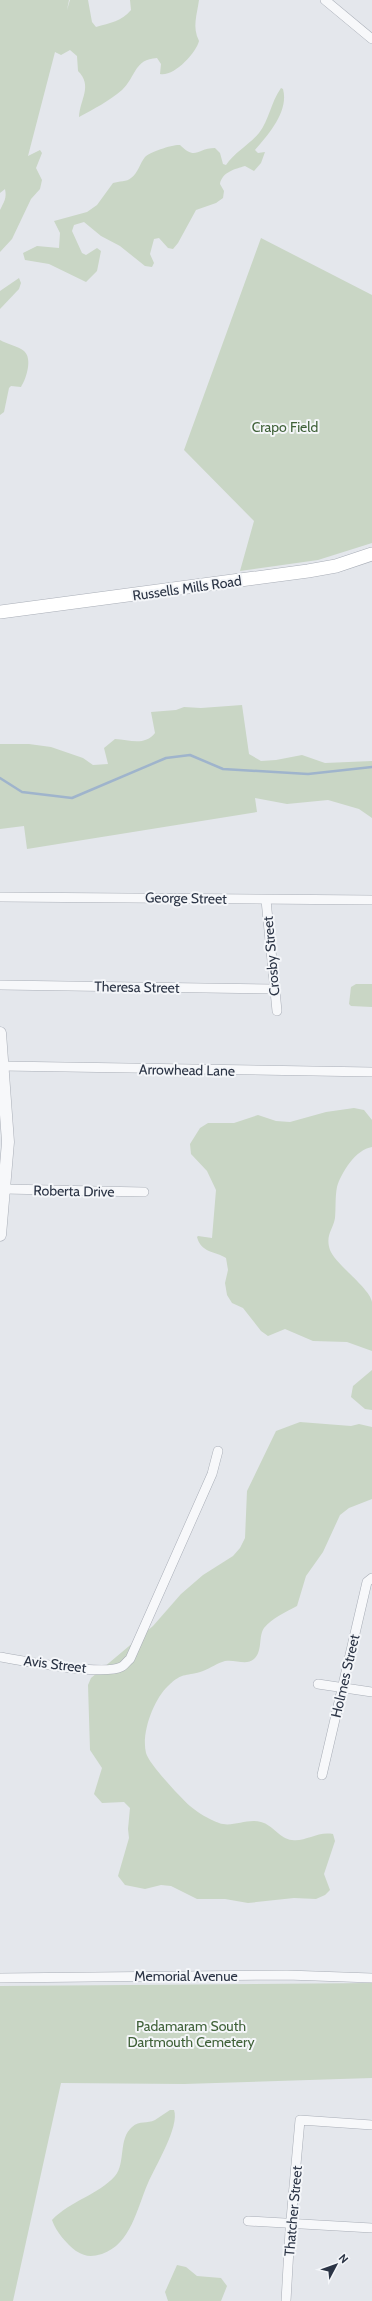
<svg xmlns="http://www.w3.org/2000/svg" width="372" height="2301" font-family="Cabin,sans-serif">
<style>
.green{fill:#c9d6c5}
.lines{fill:none;stroke-linecap:round;stroke-linejoin:round}
.stream{stroke:#9fb4cc;stroke-width:2.5}
.minor-casing{stroke:#a9aeb7;stroke-width:10}
.tertiary-casing{stroke:#a9aeb7;stroke-width:13}
.secondary-casing{stroke:#a9aeb7;stroke-width:14}
.minor{stroke:#f7f8fa;stroke-width:9}
.tertiary{stroke:#f7f8fa;stroke-width:12}
.secondary{stroke:#fff;stroke-width:13}
.labels{text-anchor:middle;dominant-baseline:central;stroke-width:4;stroke-linejoin:round;paint-order:stroke}
.park-label{font-size:14px;fill:#3f6138;stroke:#f4f6f9}
.street-label{font-size:14px;fill:#2b3445;stroke:#f4f6f9}
</style>
<rect width="100%" height="100%" fill="#e4e7ec"/>
<g class="green">
<path d="M0,0H69L67,10L70,0H88L92,22L96,27C110,23 122,21 131,10L130,0H199C197,15 192,27 199,41C196,53 174,77 160,74L161,64L157,58C134,59 136,77 122,90C109,101 94,109 79,117C80,99 93,86 78,71L77,56L70,50L61,55L55,52L28,156L40,150L42,153L36,168L42,180L40,189L31,199L12,239L0,252C0,245 0,214 0,210C4,202 7,198 5,189L0,193Z"/>
<path d="M281,88L283,89C289,111 269,134 255,150L258,153L265,152L261,163L254,171L245,166C235,169 222,172 220,184L224,191L223,198L216,203L196,210L178,243L173,249L168,248L159,238L154,239L150,254L154,263L152,267L145,266L120,246L101,236L84,222L74,225L72,231L82,253L86,255L97,248L101,251L97,271L86,282L49,264L25,260L23,253L37,246L59,248L60,233L54,221L87,212L97,205L113,183C119,181 127,182 131,178C138,173 140,163 145,157C149,152 174,144 180,145C196,161 197,148 215,148L220,153L223,164L226,165C235,152 249,145 259,133C269,120 271,102 281,88Z"/>
<polygon points="261,238 372,295 372,543 318,560 240,571 254,521 184,450"/>
<polygon points="19,278 21,283 19,289 0,309 0,291"/>
<path d="M0,340C7,344 18,346 24,351C33,359 26,379 21,387L11,386L9,388L4,412L0,415Z"/>
<path d="M242,705L249,754L261,761L276,760L302,755L325,763L372,761V818L359,809L328,800L287,804L255,798L257,812L27,849L24,826L0,829V744H29L51,747L83,758L93,765L108,764L104,748L115,739C130,740 145,746 155,733L151,712L176,710L184,707L201,708Z"/>
<polygon points="356,984 372,984 372,1007 351,1006 349,1004 351,987"/>
<path d="M354,1108L364,1110L372,1120V1147C356,1149 341,1173 337,1187C335,1197 336,1207 335,1218C333,1230 325,1235 330,1250C335,1264 370,1288 372,1302C372,1317 372,1335 372,1351L347,1342L313,1341L285,1329L268,1336L261,1331L243,1308L232,1303L227,1295L225,1283L228,1270L226,1258C215,1251 201,1253 197,1237L198,1236L212,1238L216,1190L207,1171L191,1154L190,1144L200,1128L208,1123H234L258,1115L276,1121L290,1122L326,1112Z"/>
<polygon points="372,1370 372,1410 365,1409 351,1397 353,1386"/>
<path d="M300,1422L351,1426L359,1424L372,1427V1499L349,1508L340,1515L323,1552L306,1576L297,1606C286,1612 272,1618 264,1628C258,1637 263,1651 254,1659C246,1666 235,1659 225,1661C217,1663 211,1668 203,1671C187,1677 183,1671 168,1686C154,1699 141,1733 146,1753C149,1764 180,1797 190,1806C198,1813 209,1819 219,1823C232,1828 247,1818 261,1822C273,1825 280,1839 292,1840C306,1842 317,1831 333,1834L335,1841L324,1874L330,1890L325,1895L316,1899L294,1898L248,1903L225,1899H197L171,1886L161,1885L145,1889L125,1885L118,1876L129,1838L128,1829L130,1808L124,1802L102,1803L94,1794L102,1768L90,1750L88,1685L91,1678L153,1626L181,1594L203,1575L233,1556L240,1548L245,1538L247,1491L276,1431Z"/>
<polygon points="372,1983 372,2078 184,2084 61,2083 13,2301 0,2301 0,1986"/>
<path d="M170,2110H174C180,2126 155,2167 148,2183C137,2208 131,2244 102,2254C91,2257 86,2257 76,2251C67,2244 56,2232 52,2220C70,2201 98,2195 115,2176C126,2163 118,2139 132,2127C140,2120 147,2124 155,2120C160,2117 165,2113 170,2110Z"/>
<polygon points="177,2265 186,2267 197,2276 221,2278 227,2286 221,2301 168,2301 165,2292"/>
</g>
<g class="lines">
<polyline class="stream" points="0,778 22,792 72,798 166,758 190,755 223,769 308,774 372,767"/>
<defs>
<g id="minor">
<polyline points="325,0 372,39"/>
<polyline points="0,897 372,900"/>
<polyline points="266,900 277,1011"/>
<polyline points="0,985 274,989"/>
<polyline points="2,1066 372,1072"/>
<polyline points="4,1189 144,1192"/>
<path d="M0,1657C23,1661 103,1676 121,1667C124,1666 127,1661 130,1659L212,1474L218,1451"/>
<polyline points="318,1684 372,1692"/>
<polyline points="322,1775 367,1582 372,1578"/>
<polyline points="0,1978 287,1975 372,1978"/>
<polyline points="248,2221 372,2228"/>
<polyline points="286,2301 290,2231 300,2120 372,2125"/>
</g>
<polyline id="tertiary" points="0,1033 8,1142 0,1235"/>
<polyline id="secondary" points="0,612 308,571 336,566 372,554"/>
</defs>
<use href="#minor" class="minor-casing"/>
<use href="#tertiary" class="tertiary-casing"/>
<use href="#secondary" class="secondary-casing"/>
<use href="#minor" class="minor"/>
<use href="#tertiary" class="tertiary"/>
<use href="#secondary" class="secondary"/>
</g>
<g class="labels">
<g class="park-label">
<text x="285" y="427">Crapo Field</text>
<text x="191" y="2026">Padamaram South<tspan x="191" dy="16">Dartmouth Cemetery</tspan></text>
</g>
<g class="street-label">
<text transform="translate(187 588) rotate(-8)">Russells Mills Road</text>
<text transform="translate(186 898) rotate(1)">George Street</text>
<text transform="translate(271 956) rotate(-95)">Crosby Street</text>
<text transform="translate(137 987) rotate(1)">Theresa Street</text>
<text transform="translate(187 1070) rotate(1)">Arrowhead Lane</text>
<text transform="translate(74 1191) rotate(1)">Roberta Drive</text>
<text transform="translate(55 1664) rotate(7)">Avis Street</text>
<text transform="translate(345 1676) rotate(-77)">Holmes Street</text>
<text x="186" y="1976">Memorial Avenue</text>
<text transform="translate(293 2211) rotate(-85)">Thatcher Street</text>
</g>
</g>
<g transform="translate(336 2265) rotate(49)" stroke="#f4f6f9" stroke-width="3" paint-order="stroke">
<path d="M0-3L7 15L0 10L-7 15Z" fill="#2b3445"/>
<text y="-6" font-size="11" font-weight="bold" text-anchor="middle" fill="#2b3445">N</text>
</g>
</svg>
